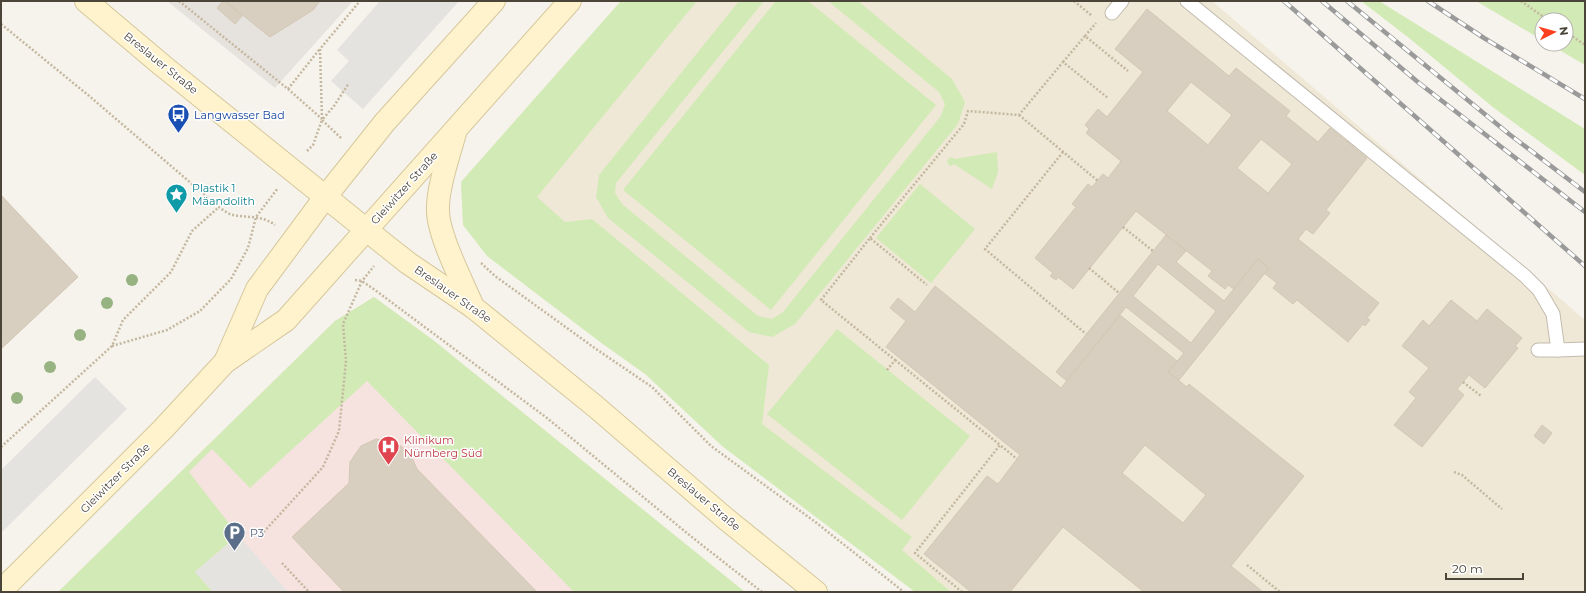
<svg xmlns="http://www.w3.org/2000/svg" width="1586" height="593" font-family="Montserrat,sans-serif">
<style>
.industrial{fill:#e6e2dd}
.education{fill:#efe8d6}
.medical{fill:#f6e3e0}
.green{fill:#d2eab5}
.parking{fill:#e5e3e0}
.building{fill:#d8cfc1;stroke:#d3c7b4;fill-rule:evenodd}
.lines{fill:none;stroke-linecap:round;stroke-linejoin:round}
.lane-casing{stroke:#c2bbae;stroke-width:15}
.secondary-casing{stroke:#d6c79b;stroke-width:24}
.path{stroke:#c4b79f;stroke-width:2.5;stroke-dasharray:2 2;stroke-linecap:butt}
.lane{stroke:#fff;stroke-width:13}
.secondary{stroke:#fff3cd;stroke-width:22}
.rail-casing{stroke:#9a9a9a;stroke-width:4.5}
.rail{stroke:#fff;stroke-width:3;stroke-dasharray:9;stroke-linecap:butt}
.tree{fill:#97b381}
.labels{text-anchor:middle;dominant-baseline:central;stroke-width:3;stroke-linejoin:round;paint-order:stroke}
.street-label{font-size:11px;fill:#4b4439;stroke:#fff}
.transit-label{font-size:11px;fill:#164399;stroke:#fff;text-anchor:start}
.culture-label{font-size:11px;fill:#0d838f;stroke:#fff;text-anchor:start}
.health-label{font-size:11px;fill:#be3a42;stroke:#fff;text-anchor:start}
.service-label{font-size:11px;fill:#4e5e75;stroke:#fff;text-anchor:start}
</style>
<rect width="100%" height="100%" fill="#f6f3ec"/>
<polygon class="industrial" points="167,1 353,1 275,88"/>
<polygon class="education" points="621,1 1212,1 1585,320 1585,592 940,592 463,225 461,182"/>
<polygon class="medical" points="374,297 433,340 745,592 58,592 335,321"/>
<g class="green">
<polygon points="621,1 697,1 537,197 565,222 592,219 769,365 762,424 912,537 902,550 951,592 915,592 722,446 645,374 600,342 487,256 463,225 461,182"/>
<polygon points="739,1 764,1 616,183 615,193 622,204 758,316 772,319 783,312 941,116 945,104 939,92 828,1 858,1 952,79 965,102 958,124 795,324 772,337 749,332 608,218 596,197 599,175"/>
<polygon points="776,1 808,1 936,105 771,310 623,190"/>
<polygon points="1361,1 1379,1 1585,129 1585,175 1494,108 1409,38"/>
<polygon points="1476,1 1585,1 1585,65 1549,44 1566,44 1566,20 1542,20 1542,40"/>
<polygon points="997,152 998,172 992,189 954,164 951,166 948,164 947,161 949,158 952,157 955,159"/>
<polygon points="920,184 975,229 931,283 876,238"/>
<polygon points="374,297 433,340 745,592 574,592 367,381 250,488 212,449 189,472 238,535 195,572 213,592 58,592 335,321"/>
<polygon points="837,329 970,436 902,520 767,414"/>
</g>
<g class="parking">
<polygon points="380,1 459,1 363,109 331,81 349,61 337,50"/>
<polygon points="95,377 127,409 1,533 1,470"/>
<polygon points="238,535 288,592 213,592 195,572"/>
</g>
<g class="building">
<polygon points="223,1 225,1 242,16 235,24 217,8"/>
<polygon points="225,1 320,1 313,10 270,37"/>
<path d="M1147,9L1229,76L1236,68L1290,111L1286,116L1318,142L1330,128L1347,142L1349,139L1355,144L1353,147L1367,158L1326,210L1330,213L1313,234L1306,229L1298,239L1379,303L1367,318L1370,320L1365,326L1363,324L1348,342L1297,300L1293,304L1273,288L1277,283L1264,273L1269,268L1258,259L1234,289L1228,285L1225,289L1208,276L1212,271L1136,211L1073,289L1058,277L1056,280L1050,276L1053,273L1035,258L1076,207L1072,204L1088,184L1092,187L1103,174L1108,178L1121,161L1086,133L1089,129L1085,125L1098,109L1107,117L1143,72L1115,49ZM1191,82L1232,115L1208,145L1167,111ZM1261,139L1292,164L1268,193L1237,168Z"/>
<polygon points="1,195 78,277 1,349"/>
<path d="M1166,235L1186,251L1176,262L1224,301L1258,259L1269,268L1179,380L1168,372L1184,353L1126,307L1067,381L1056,372ZM1158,264L1216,311L1191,343L1133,296Z"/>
<path d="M935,286L1061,388L1120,315L1177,361L1168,372L1187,387L1189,384L1304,476L1231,566L1263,592H1144L1063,527L1010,592H971L924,554L987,476L998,484L1020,455L886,347L906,321L890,308L898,298L915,312ZM1145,445L1206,495L1183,523L1122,473Z"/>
<polygon points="1451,300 1477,321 1487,309 1522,338 1515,346 1518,348 1485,388 1469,375 1457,389 1464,395 1422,447 1394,425 1416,398 1409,392 1429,368 1402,346 1423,320 1429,326"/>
<polygon points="1542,425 1552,433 1544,444 1534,436"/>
<polygon points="376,439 394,441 410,453 417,469 537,592 344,592 292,537 349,483 350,462 361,446"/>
</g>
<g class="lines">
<defs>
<g id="lane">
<polyline points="1187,1 1525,276 1539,290 1553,314 1558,350 1538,350"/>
<polyline points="1112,13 1122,1"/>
<polyline points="1558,350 1585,349"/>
</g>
<g id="secondary">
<polyline points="86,1 163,66 389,248 408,263 473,307 596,407 726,519 816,592"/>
<path d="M455,133C449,155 437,189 438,211C438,235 463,283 473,307"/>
<polyline points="225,362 257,289 326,196 385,122 494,1"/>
<polyline points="1,591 163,429 225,362 286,320 570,1"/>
</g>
</defs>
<use href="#lane" class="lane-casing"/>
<use href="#secondary" class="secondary-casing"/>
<g class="path">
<polyline points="179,1 288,89 322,119"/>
<polyline points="1074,1 1091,15"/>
<polyline points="1521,1 1548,20"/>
<path d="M1,24L88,95L219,207C223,210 228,214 233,215C247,218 262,215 275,225"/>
<polyline points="1566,32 1585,45"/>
<polyline points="1085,36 1096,23"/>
<polyline points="1063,62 1085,36 1128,71"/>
<polyline points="288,89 319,50"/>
<polyline points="1019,115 1098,181"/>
<polyline points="341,138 322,120 334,106 349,83"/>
<polyline points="307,151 313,145 322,120 320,49 360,1"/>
<polyline points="1063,152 985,249 1086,334"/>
<polyline points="1123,227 1153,251"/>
<polyline points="870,238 964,124 968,111 1019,115 1063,62 1108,98"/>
<polyline points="481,263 495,276 596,349 652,387 711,446 814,521 904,592"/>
<polyline points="1089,268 1119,293"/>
<polyline points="355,280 362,281 375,290 547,418 693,538 762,592"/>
<polyline points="112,346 167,330 200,311 231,279 248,248 256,217 278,188"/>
<polyline points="895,360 1000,445"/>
<polyline points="887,370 895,360 821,300 870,238 927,285"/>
<polyline points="1463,382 1481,396"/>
<polyline points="1,447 112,346 123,320 171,272 192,231 219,207"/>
<polyline points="1454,472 1462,475 1502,509"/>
<polyline points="261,535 323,467 339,431 346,361 343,324 362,281 374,266"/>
<polyline points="282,563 309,592"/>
<polyline points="1247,565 1280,592"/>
<polyline points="962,592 915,553 1000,445 1017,459"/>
</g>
<use href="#lane" class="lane"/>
<use href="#secondary" class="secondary"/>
<defs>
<g id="rail">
<polyline points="1284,1 1585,266"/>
<polyline points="1322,1 1419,83 1585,212"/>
<polyline points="1347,1 1509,134 1585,192"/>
<polyline points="1428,1 1484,38 1585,99"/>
</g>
</defs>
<use href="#rail" class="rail-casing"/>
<use href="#rail" class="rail"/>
</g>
<g class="tree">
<circle cx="132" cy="280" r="6"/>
<circle cx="107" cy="303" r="6"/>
<circle cx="80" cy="335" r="6"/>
<circle cx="50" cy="367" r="6"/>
<circle cx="17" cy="398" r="6"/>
</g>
<defs>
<symbol id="bus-pin" viewBox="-11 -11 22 30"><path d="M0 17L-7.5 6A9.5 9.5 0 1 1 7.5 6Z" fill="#1a4fb4" stroke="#fff"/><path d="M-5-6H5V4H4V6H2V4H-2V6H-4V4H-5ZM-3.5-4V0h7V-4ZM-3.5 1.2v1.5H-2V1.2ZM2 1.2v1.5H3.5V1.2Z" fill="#fff"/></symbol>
<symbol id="sight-pin" viewBox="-11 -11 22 30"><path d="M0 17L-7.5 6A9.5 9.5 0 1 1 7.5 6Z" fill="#0f9aa8" stroke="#fff"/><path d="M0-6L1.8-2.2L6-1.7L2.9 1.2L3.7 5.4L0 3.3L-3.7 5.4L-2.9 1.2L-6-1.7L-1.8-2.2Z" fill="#fff"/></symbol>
<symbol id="hospital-pin" viewBox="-11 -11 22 30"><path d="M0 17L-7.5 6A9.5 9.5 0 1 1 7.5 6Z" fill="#e0444e" stroke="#fff"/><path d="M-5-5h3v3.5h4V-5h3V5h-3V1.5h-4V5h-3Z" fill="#fff"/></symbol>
<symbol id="parking-pin" viewBox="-11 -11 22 30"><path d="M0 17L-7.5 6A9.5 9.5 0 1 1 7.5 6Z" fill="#5c6f8a" stroke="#fff"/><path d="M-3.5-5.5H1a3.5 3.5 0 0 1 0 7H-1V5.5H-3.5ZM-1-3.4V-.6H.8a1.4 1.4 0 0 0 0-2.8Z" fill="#fff"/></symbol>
</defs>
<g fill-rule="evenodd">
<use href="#bus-pin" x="166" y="102" width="25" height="34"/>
<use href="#sight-pin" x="164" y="182" width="25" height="34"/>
<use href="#hospital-pin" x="376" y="434" width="25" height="34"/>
<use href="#parking-pin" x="222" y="520" width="25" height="34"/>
</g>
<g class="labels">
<g class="street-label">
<text transform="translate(161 63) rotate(39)">Breslauer Straße</text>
<text transform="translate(404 188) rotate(-48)">Gleiwitzer Straße</text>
<text transform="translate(453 294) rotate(35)">Breslauer Straße</text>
<text transform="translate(115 478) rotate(-45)">Gleiwitzer Straße</text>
<text transform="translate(704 499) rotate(40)">Breslauer Straße</text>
</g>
<g class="transit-label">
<text x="194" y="115">Langwasser Bad</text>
</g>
<g class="culture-label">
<text x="192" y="188">Plastik 1<tspan x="192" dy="13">Mäandolith</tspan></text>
</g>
<g class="health-label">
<text x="404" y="440">Klinikum<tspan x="404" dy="13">Nürnberg Süd</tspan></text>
</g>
<g class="service-label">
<text x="250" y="533">P3</text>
</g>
</g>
<rect width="1586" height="593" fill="none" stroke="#4b4439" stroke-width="4"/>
<g transform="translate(1554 32) rotate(84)"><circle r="19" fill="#ffffff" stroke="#b7b4b0"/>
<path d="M0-3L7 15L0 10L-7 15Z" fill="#fc3f1d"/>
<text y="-6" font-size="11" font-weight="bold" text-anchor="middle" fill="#4b4439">N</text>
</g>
<path d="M1446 573v6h77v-6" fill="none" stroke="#4b4439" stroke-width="2"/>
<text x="1452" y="573" font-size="12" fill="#4b4439" stroke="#ffffff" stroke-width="3" paint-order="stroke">20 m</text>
</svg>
